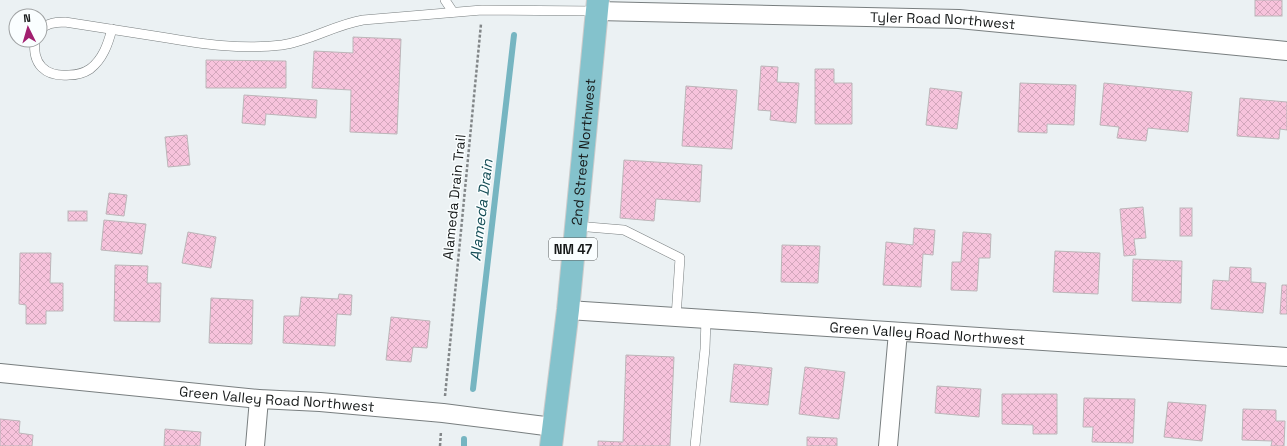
<svg xmlns="http://www.w3.org/2000/svg" width="1287" height="446" font-family="'Space Grotesk',sans-serif">
<style>
.lines{fill:none;stroke-linecap:round;stroke-linejoin:round}
.stream{stroke:#76b5c1;stroke-width:6}
.building{fill:url(#building-cross-hatch);stroke:#bcb6b9}
.lane-casing{stroke:#787e7f;stroke-width:10}
.street-casing{stroke:#787e7f;stroke-width:20}
.primary-casing{stroke:#ccc;stroke-width:24}
.path{stroke:#828688;stroke-width:2.5;stroke-dasharray:3 2;stroke-linecap:butt}
.lane{stroke:#fff;stroke-width:9}
.street{stroke:#fff;stroke-width:18}
.primary{stroke:#84c2cc;stroke-width:22}
.labels{text-anchor:middle;dominant-baseline:central;stroke-width:3;stroke-linejoin:round;paint-order:stroke}
.shield{fill:#fafeff;stroke:#5a5e5e;stroke-width:1}
.shield-label{font-size:13px;font-weight:bold;fill:#161919}
.street-label{font-size:14px;fill:#161919;stroke:#fafeff}
.water-label{font-size:15px;font-style:italic;fill:#154d56;stroke:#fafeff}
</style>
<defs>
<pattern id="building-cross-hatch" width="8" height="8" patternUnits="userSpaceOnUse"><rect width="8" height="8" fill="#f7c3dc"/><path d="M0 0l8 8M0 8l8-8" fill="none" stroke="#d3a7bc"/></pattern>
</defs>
<rect width="100%" height="100%" fill="#ebf1f3"/>
<g class="lines">
<g class="stream">
<polyline points="473,389 514,35"/>
<polyline points="464,446 464,439"/>
</g>
</g>
<g class="building">
<rect x="1255" y="0" width="27" height="16"/>
<polygon points="353,37 401,39 397,134 350,132 351,90 312,88 314,51 353,53"/>
<polygon points="206,60 286,61 286,88 206,88"/>
<polygon points="761,66 778,67 777,82 799,83 796,123 770,120 771,111 758,110"/>
<polygon points="815,69 834,69 834,83 852,83 852,124 815,124"/>
<polygon points="1020,83 1076,85 1074,125 1047,124 1047,133 1018,132"/>
<polygon points="1104,83 1192,92 1188,132 1148,128 1146,141 1117,138 1119,127 1100,125"/>
<polygon points="686,86 737,90 732,149 682,146"/>
<polygon points="930,88 962,92 957,129 926,125"/>
<polygon points="244,95 317,100 316,118 266,114 265,125 242,123"/>
<polygon points="1240,98 1287,102 1287,130 1280,129 1279,139 1237,136"/>
<polygon points="187,135 190,165 168,167 165,137"/>
<polygon points="624,160 702,165 700,202 656,199 654,221 620,218"/>
<polygon points="109,193 127,195 124,216 106,214"/>
<polygon points="1143,207 1146,238 1134,239 1136,255 1124,256 1120,209"/>
<rect x="1180" y="208" width="12" height="28"/>
<rect x="68" y="211" width="19" height="10"/>
<polygon points="104,220 146,224 142,254 101,250"/>
<polygon points="914,228 935,230 933,255 923,254 921,287 883,285 886,242 913,245"/>
<polygon points="188,232 216,237 211,268 182,263"/>
<polygon points="963,232 991,234 990,258 979,258 977,291 951,290 952,262 961,262"/>
<polygon points="782,245 820,246 818,283 781,282"/>
<polygon points="1055,251 1100,253 1098,294 1053,292"/>
<polygon points="20,253 51,253 50,283 63,283 63,311 46,311 46,324 26,324 26,305 19,304"/>
<polygon points="1133,259 1182,261 1181,303 1132,301"/>
<polygon points="115,265 148,266 147,283 161,283 160,322 114,321"/>
<polygon points="1230,267 1251,268 1251,282 1266,283 1263,313 1211,309 1213,280 1229,281"/>
<polygon points="1282,285 1287,285 1287,314 1280,314"/>
<polygon points="339,294 352,295 351,315 337,314 335,346 283,343 284,316 299,316 301,297 338,299"/>
<polygon points="211,298 253,300 252,344 209,343"/>
<polygon points="391,317 430,321 427,348 413,347 411,362 386,360"/>
<polygon points="626,355 674,357 670,446 598,446 598,441 623,442"/>
<polygon points="734,364 772,368 768,405 730,402"/>
<polygon points="805,367 845,372 839,419 799,414"/>
<polygon points="937,386 981,389 979,417 935,413"/>
<polygon points="1002,394 1057,394 1057,434 1033,434 1033,425 1002,424"/>
<polygon points="1084,398 1135,399 1133,443 1092,442 1093,427 1083,427"/>
<polygon points="1168,402 1206,405 1202,441 1164,437"/>
<polygon points="1243,409 1276,410 1276,421 1285,421 1284,446 1271,446 1272,441 1242,440"/>
<polygon points="0,419 20,421 19,433 33,435 32,446 0,446"/>
<polygon points="165,429 201,432 200,446 164,446"/>
<polygon points="807,437 837,438 837,446 807,446"/>
</g>
<g class="lines">
<defs>
<g id="lane">
<polyline points="445,0 453,12"/>
<path d="M40,30C46,23 57,22 65,22C97,27 129,32 161,37C202,44 241,50 282,45C310,41 334,25 363,20L482,10L597,11"/>
<path d="M35,40C32,64 45,77 69,75C75,75 84,73 90,69C103,59 108,44 112,29"/>
<polyline points="576,226 624,230 680,258 676,317"/>
<polyline points="695,446 705,349 706,319"/>
</g>
<g id="street">
<path id="s1" d="M597,11L959,19L1287,51"/>
<path id="s2" d="M568,310L1287,357"/>
<path id="s3" d="M0,373L259,399L320,402L443,413L553,427"/>
<polyline points="255,446 259,399"/>
<polyline points="888,446 898,332"/>
</g>
<g id="primary">
<path id="s4" d="M551,446L568,310L598,0"/>
</g>
</defs>
<use href="#lane" class="lane-casing"/>
<use href="#street" class="street-casing"/>
<use href="#primary" class="primary-casing"/>
<g class="path">
<polyline points="445,396 481,24"/>
<polyline points="440,446 441,431"/>
</g>
<use href="#lane" class="lane"/>
<use href="#street" class="street"/>
<use href="#primary" class="primary"/>
</g>
<g class="labels">
<rect class="shield" x="549" y="238" width="48" height="22" rx="3"/>
<g class="shield-label">
<text x="573" y="249">NM 47</text>
</g>
<g class="street-label">
<text stroke="none"><textPath href="#s1" startOffset="346">Tyler Road Northwest</textPath></text>
<text stroke="none"><textPath href="#s4" startOffset="296">2nd Street Northwest</textPath></text>
<text transform="translate(454 197) rotate(-84)">Alameda Drain Trail</text>
<text stroke="none"><textPath href="#s2" startOffset="360">Green Valley Road Northwest</textPath></text>
<text stroke="none"><textPath href="#s3" startOffset="278">Green Valley Road Northwest</textPath></text>
</g>
<g class="water-label">
<text transform="translate(481 210) rotate(-83)">Alameda Drain</text>
</g>
</g>
<g transform="translate(28 28) rotate(355)"><circle r="19" fill="#fafeff" stroke="#9fa2a3"/>
<path d="M0-3L7 15L0 10L-7 15Z" fill="#a11f6f"/>
<text y="-6" font-size="11" font-weight="bold" text-anchor="middle" fill="#161919">N</text>
</g>
</svg>
